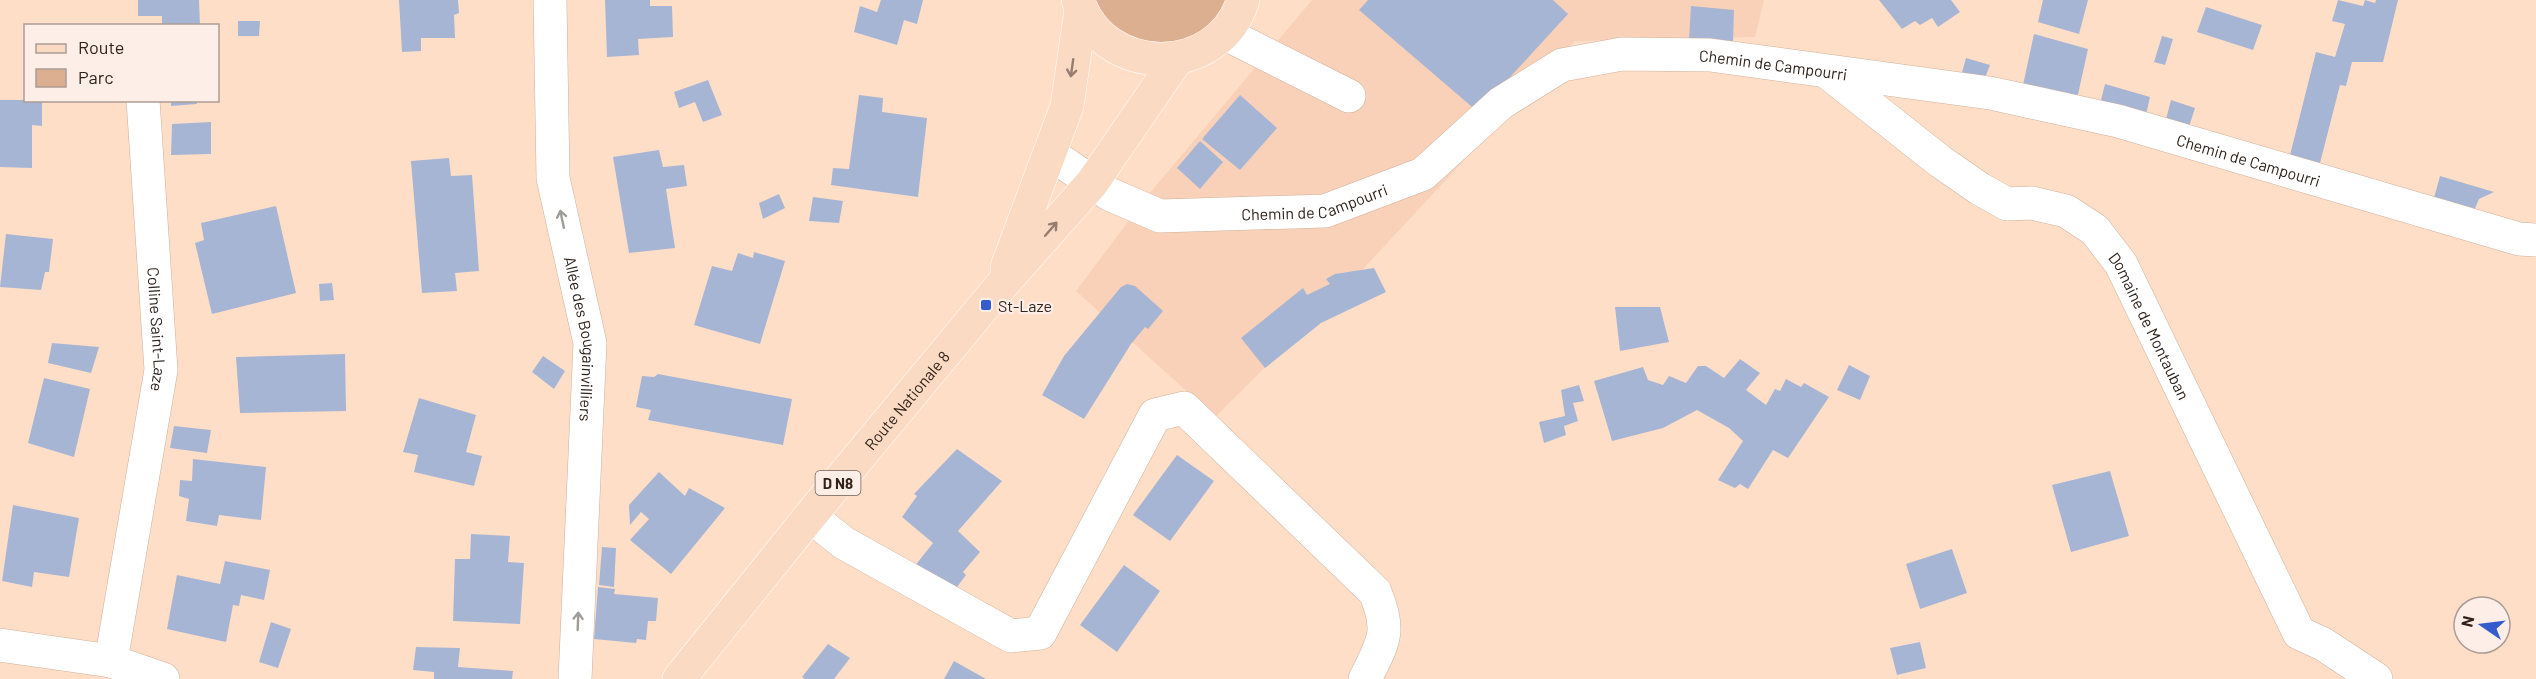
<svg xmlns="http://www.w3.org/2000/svg" width="2536" height="679" font-family="Barlow,sans-serif">
<style>
.built{fill:#f8d1b8}
.green{fill:#ddaf91}
.building{fill:#a7b5d4}
.lines{fill:none;stroke-linecap:round;stroke-linejoin:round}
.minor-casing{stroke:#d0b09b;stroke-width:34}
.major-casing{stroke:#fff;stroke-width:34}
.minor{stroke:#fff;stroke-width:33}
.major{stroke:#fbdac4;stroke-width:33}
.oneway{stroke:#957e70}
.oneway2{stroke:#a19c98}
.poi-dot{fill:#355ccd;stroke:#fdefe7;stroke-width:2}
.labels{text-anchor:middle;dominant-baseline:central;stroke-width:4.5;stroke-linejoin:round;paint-order:stroke}
.shield{fill:#fdefe7;stroke:#6d6058;stroke-width:1.5}
.shield-label{font-size:15px;font-weight:bold;fill:#2f231b}
.street-label{font-size:16px;fill:#2f231b;stroke:#fdefe7}
.poi-label{font-size:16px;fill:#2f231b;stroke:#fdefe7;text-anchor:start}
</style>
<rect width="100%" height="100%" fill="#ffdec8"/>
<polygon class="built" points="1312,0 1764,0 1755,37 1575,41 1351,282 1215,417 1076,291 1149,194"/>
<polygon class="green" points="1078,0 1243,0 1240,10 1154,60"/>
<g class="building">
<polygon points="138,0 199,0 200,26 162,26 162,16 138,16"/>
<polygon points="399,0 458,0 459,13 454,15 455,38 421,38 421,51 402,52"/>
<polygon points="605,0 650,0 650,6 672,6 673,37 638,39 639,55 607,57"/>
<polygon points="881,0 923,0 917,24 904,20 897,45 854,32 860,6 877,12"/>
<polygon points="1368,0 1553,0 1568,14 1478,112 1359,10"/>
<polygon points="1879,0 1951,0 1960,12 1938,27 1932,18 1920,25 1915,21 1902,29"/>
<polygon points="2043,0 2088,0 2079,34 2038,22"/>
<polygon points="2338,0 2363,6 2365,0 2375,3 2376,0 2398,0 2383,62 2352,62 2346,86 2340,85 2320,163 2290,155 2316,52 2335,57 2345,24 2332,21"/>
<polygon points="1691,6 1734,10 1733,41 1689,40"/>
<polygon points="2206,7 2262,25 2253,50 2197,32"/>
<polygon points="238,21 260,21 259,36 238,36"/>
<polygon points="2034,34 2088,49 2077,99 2023,85"/>
<polygon points="2162,36 2173,39 2165,65 2154,62"/>
<polygon points="1966,58 1990,65 1983,83 1961,76"/>
<polygon points="708,80 722,115 703,122 695,102 679,108 674,92"/>
<polygon points="2105,84 2150,97 2145,119 2100,104"/>
<polygon points="859,95 883,98 882,112 927,118 918,197 831,185 833,168 849,169"/>
<polygon points="1240,95 1277,128 1240,170 1202,139"/>
<polygon points="0,100 42,100 42,126 32,125 32,168 0,167"/>
<polygon points="171,100 196,100 197,104 171,106"/>
<polygon points="2171,100 2195,108 2187,133 2164,127"/>
<polygon points="211,122 211,154 171,155 172,124"/>
<polygon points="1200,141 1223,162 1200,189 1177,168"/>
<polygon points="659,150 663,167 684,165 687,186 666,189 675,248 629,253 613,157"/>
<polygon points="449,158 451,176 472,175 479,271 455,273 457,291 422,293 411,161"/>
<polygon points="2440,176 2494,192 2479,199 2471,218 2432,205"/>
<polygon points="779,194 785,208 763,219 759,203"/>
<polygon points="813,197 843,201 839,223 809,221"/>
<polygon points="276,206 296,293 212,314 195,243 204,240 201,223"/>
<polygon points="6,234 53,239 49,272 45,272 41,290 0,287"/>
<polygon points="754,252 785,261 760,344 694,325 712,266 732,271 738,253 753,258"/>
<polygon points="1374,268 1386,292 1321,323 1265,368 1241,338 1303,288 1307,295 1330,284 1326,279 1335,274"/>
<polygon points="332,283 334,300 320,301 319,284"/>
<polygon points="1127,284 1135,286 1163,311 1148,329 1145,327 1131,344 1084,419 1042,395 1064,356 1121,287"/>
<polygon points="1615,307 1660,307 1669,342 1620,351"/>
<polygon points="52,343 99,347 91,373 48,363"/>
<polygon points="345,354 346,411 240,413 236,357"/>
<polygon points="543,356 565,371 554,389 532,372"/>
<polygon points="1740,359 1760,373 1746,390 1766,405 1775,389 1780,391 1786,379 1801,387 1804,383 1829,397 1788,458 1773,450 1748,489 1740,484 1735,488 1718,480 1743,441 1729,428 1697,410 1663,428 1612,441 1594,381 1643,367 1648,380 1663,385 1669,376 1686,383 1698,366 1706,366 1724,378"/>
<polygon points="1849,365 1870,376 1860,400 1837,390"/>
<polygon points="658,374 792,399 783,445 648,420 651,410 636,407 642,376 654,377"/>
<polygon points="44,378 90,389 74,457 28,443"/>
<polygon points="1579,385 1584,401 1573,403 1578,421 1564,426 1566,435 1544,443 1539,422 1565,416 1561,390"/>
<polygon points="419,398 476,415 466,452 482,456 474,486 414,472 418,455 403,452"/>
<polygon points="174,426 211,430 207,453 170,448"/>
<polygon points="957,449 1002,481 958,531 980,552 963,572 966,575 954,591 914,567 933,543 902,517 917,496 914,494"/>
<polygon points="1177,455 1214,481 1170,541 1133,515"/>
<polygon points="193,459 266,467 261,520 219,515 217,526 186,521 189,499 179,496 180,480 192,481"/>
<polygon points="2110,471 2129,536 2071,552 2052,485"/>
<polygon points="659,472 685,496 689,488 725,508 671,574 630,540 649,519 641,512 630,525 629,505"/>
<polygon points="13,505 79,518 69,577 34,572 32,587 2,581"/>
<polygon points="471,534 510,536 508,562 524,563 520,624 453,621 455,559 470,559"/>
<polygon points="602,547 616,548 614,587 599,585"/>
<polygon points="1952,549 1967,593 1920,609 1906,564"/>
<polygon points="225,561 270,570 264,600 241,595 239,606 233,605 226,642 167,629 177,575 220,584"/>
<polygon points="1124,565 1160,591 1117,652 1080,625"/>
<polygon points="598,587 615,589 614,594 658,598 656,621 648,621 646,640 637,639 636,643 594,639"/>
<polygon points="271,622 291,629 278,668 259,662"/>
<polygon points="1920,642 1926,668 1897,675 1890,648"/>
<polygon points="828,644 850,658 834,679 805,679 802,677"/>
<polygon points="416,647 460,648 458,667 513,671 512,679 434,679 434,672 413,670"/>
<polygon points="954,661 986,679 944,679"/>
</g>
<g class="lines">
<defs>
<g id="minor">
<path id="s1" d="M550,0L553,178L590,343L575,679"/>
<polyline points="1224,33 1349,96"/>
<path id="s2" d="M1827,72L1941,162L1980,189L2007,204L2032,203L2066,211L2095,230L2121,264L2299,633L2323,644L2376,679"/>
<path id="s3" d="M143,100L161,370L111,661L163,679"/>
<path id="s4" d="M1051,154L1109,194L1160,216L1325,211L1423,174L1501,103L1562,65L1622,54L1710,55L1990,93L2118,121L2519,239L2536,240"/>
<path d="M810,516L844,543L1011,636L1040,633L1155,415L1184,408L1375,592C1392,633 1383,642 1365,679"/>
<polyline points="0,645 111,661"/>
</g>
<g id="major">
<path d="M1078,0C1103,78 1219,79 1243,0"/>
<polyline points="1007,267 1067,106 1081,10"/>
<path id="s5" d="M679,679L810,516L999,288L1092,183L1177,59"/>
</g>
</defs>
<use href="#minor" class="minor-casing"/>
<use href="#major" class="major-casing"/>
<use href="#minor" class="minor"/>
<use href="#major" class="major"/>
</g>
<defs><path id="oneway-shaft" d="M-6 0H5M1.5-3L5.5 0L1.5 3" fill="none" stroke-width="1.6" stroke-linecap="round" stroke-linejoin="round" transform="scale(1.5)"/></defs>
<g class="oneway">
<use href="#oneway-shaft" transform="translate(1072 68) rotate(98)"/>
<use href="#oneway-shaft" transform="translate(1051 229) rotate(-49)"/>
</g>
<g class="oneway2">
<use href="#oneway-shaft" transform="translate(562 219) rotate(-102)"/>
<use href="#oneway-shaft" transform="translate(578 621) rotate(-88)"/>
</g>
<rect class="poi-dot" x="980" y="299" width="12" height="12" rx="3"/>
<g class="labels">
<rect class="shield" x="815.5" y="471" width="45" height="24" rx="4.5"/>
<g class="shield-label">
<text x="838" y="483">D N8</text>
</g>
<g class="street-label">
<text stroke="none"><textPath href="#s4" startOffset="786">Chemin de Campourri</textPath></text>
<text stroke="none"><textPath href="#s4" startOffset="1272">Chemin de Campourri</textPath></text>
<text stroke="none"><textPath href="#s4" startOffset="282">Chemin de Campourri</textPath></text>
<text stroke="none"><textPath href="#s2" startOffset="429">Domaine de Montauban</textPath></text>
<text stroke="none"><textPath href="#s3" startOffset="230">Colline Saint-Laze</textPath></text>
<text stroke="none"><textPath href="#s1" startOffset="342">Allée des Bougainvilliers</textPath></text>
<text stroke="none"><textPath href="#s5" startOffset="360">Route Nationale 8</textPath></text>
</g>
<g class="poi-label">
<text x="998" y="305">St-Laze</text>
</g>
</g>
<rect x="24" y="24" width="195" height="78" fill="#fdefe7" stroke="#ab9d95" stroke-width="1.5"/>
<rect x="36" y="44" width="30" height="9" fill="#fbdac4" stroke="#ab9d95" stroke-width="1.5"/>
<text x="78" y="54" font-size="18" fill="#2f231b">Route</text>
<rect x="36" y="69" width="30" height="18" fill="#ddaf91" stroke="#ab9d95" stroke-width="1.5"/>
<text x="78" y="84" font-size="18" fill="#2f231b">Parc</text>
<g transform="translate(2482 625) rotate(284)"><circle r="28" fill="#fdefe7" stroke="#ab9d95" stroke-width="1.5"/>
<path d="M0-4.5L10 22L0 15L-10 22Z" fill="#355ccd"/>
<text y="-9" font-size="16" font-weight="bold" text-anchor="middle" fill="#2f231b">N</text>
</g>
</svg>
